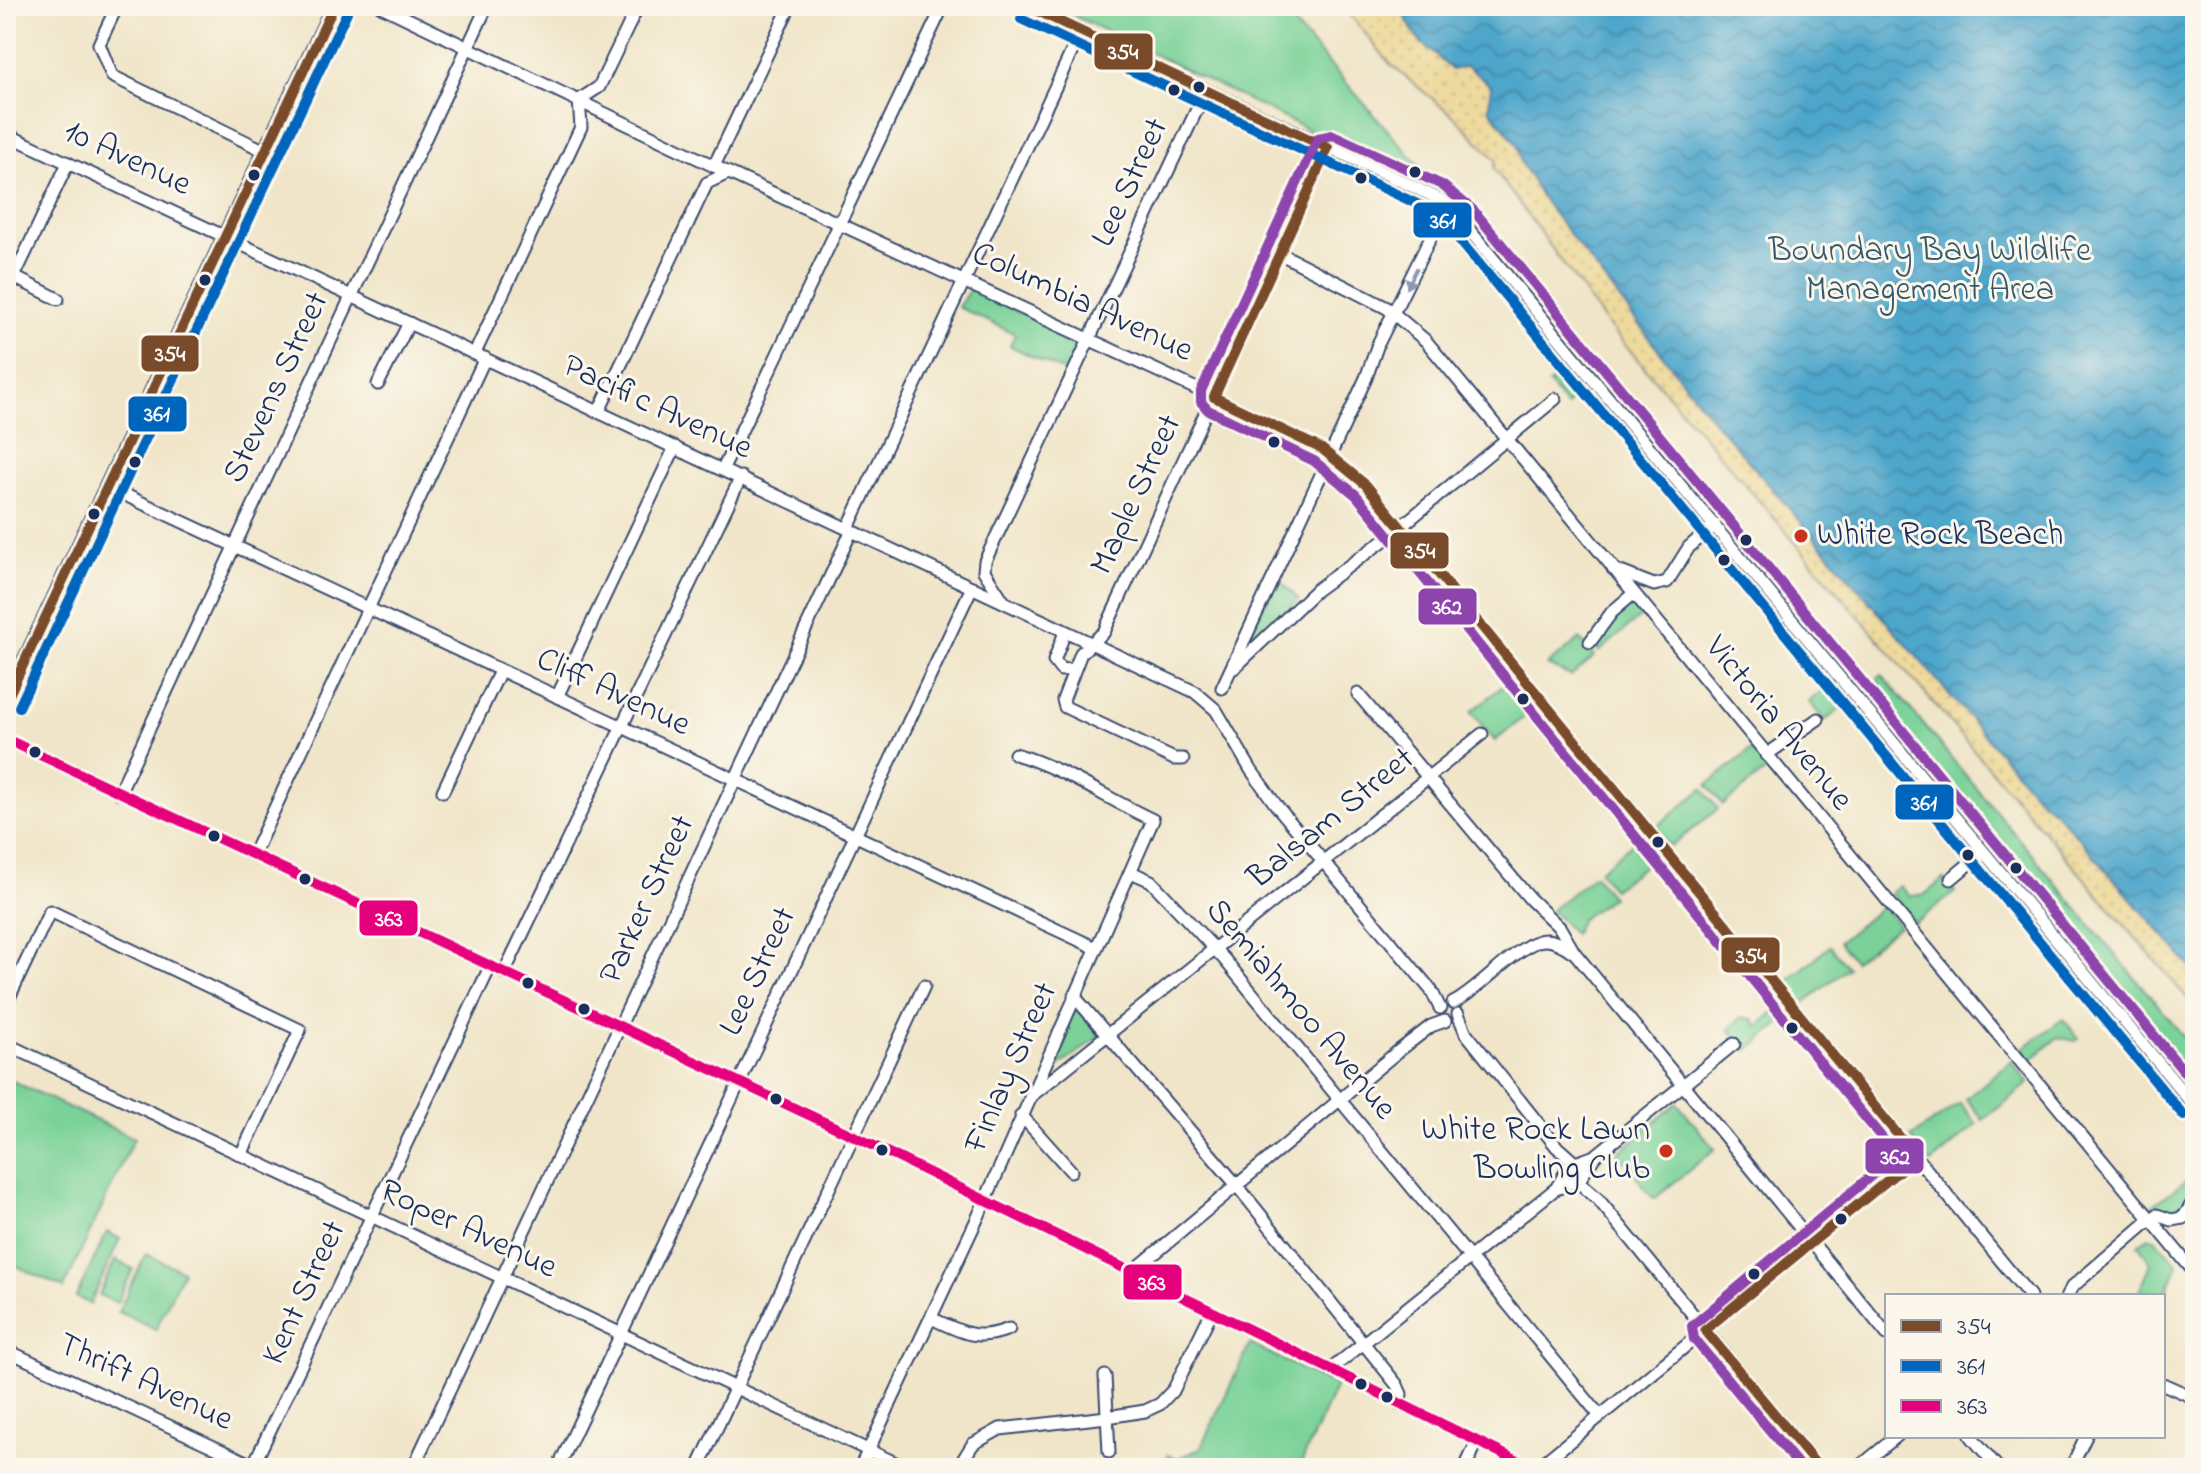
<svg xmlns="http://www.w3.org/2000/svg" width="2201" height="1474" font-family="'Indie Flower',sans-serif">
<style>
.green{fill:#7ad298;stroke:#4a807b;stroke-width:2}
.sand{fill:url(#sand-dots);stroke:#84847e;stroke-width:2}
.water{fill:url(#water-waves);stroke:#346a94;stroke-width:2}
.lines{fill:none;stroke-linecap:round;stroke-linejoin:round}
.minor-casing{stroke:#3b4a6e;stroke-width:15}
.major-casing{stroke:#3b4a6e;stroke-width:18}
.minor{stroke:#fff;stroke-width:11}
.major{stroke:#fff;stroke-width:14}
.bus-1-casing{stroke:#fbf7ec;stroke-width:16}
.bus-2-casing{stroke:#fbf7ec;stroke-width:16}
.bus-3-casing{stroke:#fbf7ec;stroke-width:16}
.bus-4-casing{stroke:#fbf7ec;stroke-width:16}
.bus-1{stroke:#7a4b2a;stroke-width:10}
.bus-2{stroke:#0065bd;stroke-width:10}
.bus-3{stroke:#e5007d;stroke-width:10}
.bus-4{stroke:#8e44ad;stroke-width:10}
.oneway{fill:#8d97ae}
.bus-dot{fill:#1b2f5e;stroke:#fbf7ec;stroke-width:3}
.poi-dot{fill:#c8321e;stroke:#fbf7ec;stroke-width:3}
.labels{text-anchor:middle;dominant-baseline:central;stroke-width:6;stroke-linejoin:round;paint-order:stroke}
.street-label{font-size:34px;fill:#1b2f5e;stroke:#fbf7ec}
.park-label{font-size:34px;fill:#33586c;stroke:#fbf7ec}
.poi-label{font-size:34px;fill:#1b2f5e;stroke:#fbf7ec;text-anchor:start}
.line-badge{stroke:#fbf7ec;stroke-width:3}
.badge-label{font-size:22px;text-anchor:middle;font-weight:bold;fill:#fff}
</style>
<defs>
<pattern id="sand-dots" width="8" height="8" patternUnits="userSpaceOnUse" patternTransform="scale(2)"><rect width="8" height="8" fill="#eeda9e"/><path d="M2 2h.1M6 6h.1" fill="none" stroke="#ccbb8a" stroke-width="1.8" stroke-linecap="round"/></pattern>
<pattern id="water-waves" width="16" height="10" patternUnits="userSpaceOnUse" patternTransform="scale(2)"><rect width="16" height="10" fill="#4ea6cb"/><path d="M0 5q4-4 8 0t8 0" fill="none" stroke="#4088a8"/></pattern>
</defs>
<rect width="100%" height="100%" fill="#fbf7ec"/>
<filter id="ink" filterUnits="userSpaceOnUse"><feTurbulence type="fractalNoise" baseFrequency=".0125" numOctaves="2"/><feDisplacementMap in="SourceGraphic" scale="16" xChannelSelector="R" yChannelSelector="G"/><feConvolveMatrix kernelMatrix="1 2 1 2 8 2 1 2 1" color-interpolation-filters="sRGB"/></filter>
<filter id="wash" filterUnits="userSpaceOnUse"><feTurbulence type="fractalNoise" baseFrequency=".006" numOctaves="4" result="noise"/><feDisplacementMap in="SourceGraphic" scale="32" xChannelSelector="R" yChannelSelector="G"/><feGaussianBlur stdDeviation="1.8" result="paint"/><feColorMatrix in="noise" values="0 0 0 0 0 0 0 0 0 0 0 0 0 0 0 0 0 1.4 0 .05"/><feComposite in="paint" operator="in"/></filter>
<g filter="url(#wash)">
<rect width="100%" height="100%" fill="#f0e5c8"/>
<g class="green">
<polygon points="1054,6 1278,6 1447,197"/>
<polygon points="970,289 1080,341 1067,373 1010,346 1015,334 958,307"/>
<polygon points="1575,364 1592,385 1566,406 1549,384"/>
<polygon points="1277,577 1299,600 1248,648 1248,639"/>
<path d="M1631,605L1642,615L1599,652C1594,636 1617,609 1631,605Z"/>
<polygon points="1580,639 1595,656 1571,676 1547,665"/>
<polygon points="1882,675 2195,1050 2195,1091 1880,709 1878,678"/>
<polygon points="1515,676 1535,708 1495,741 1471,712"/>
<polygon points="1830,683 1847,703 1825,721 1809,702"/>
<polygon points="1752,749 1768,769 1723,805 1707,785"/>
<polygon points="1703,789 1718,809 1670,847 1655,828"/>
<polygon points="1640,837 1657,856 1613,889 1599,871"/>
<polygon points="1594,875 1612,897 1580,920 1574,934 1551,910"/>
<polygon points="1944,879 1955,892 1915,923 1891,893 1900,886 1909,896 1924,895"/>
<polygon points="1883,906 1899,926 1854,961 1839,942"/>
<polygon points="1830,946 1848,968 1801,1005 1784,984"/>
<polygon points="1780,1007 1788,1017 1747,1051 1729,1029 1742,1017 1752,1019 1758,1026"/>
<polygon points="1080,1011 1101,1035 1053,1071 1049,1070 1073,1012"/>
<polygon points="2063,1019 2079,1038 2075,1041 2058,1037 2029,1062 2019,1051"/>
<polygon points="2011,1061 2029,1083 1983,1120 1966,1099"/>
<polygon points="8,1079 134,1138 64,1288 6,1261"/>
<polygon points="1677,1103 1715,1149 1654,1199 1618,1153"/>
<polygon points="1960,1103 1977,1124 1931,1163 1911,1137"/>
<path d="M2191,1177C2199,1190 2187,1209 2176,1216L2155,1212L2151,1207Z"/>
<polygon points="107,1232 120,1239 90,1304 76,1297"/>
<polygon points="2149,1237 2155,1238 2178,1265 2163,1298 2137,1296 2151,1264 2138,1244"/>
<polygon points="146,1254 183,1271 156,1329 118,1312"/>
<polygon points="115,1260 133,1269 117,1303 99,1295"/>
<polygon points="1250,1344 1336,1386 1299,1468 1162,1468 1168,1455 1176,1459 1200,1449"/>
</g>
<polygon class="sand" points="1343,6 1399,6 1417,38 1452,70 1467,66 1491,86 1489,108 1517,145 1521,163 1547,205 1708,414 2042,802 2056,812 2195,972 2195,1007 1607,324 1494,169 1496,160 1456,118 1391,65"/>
<polygon class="water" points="1399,6 2195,6 2195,972 2056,812 2042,802 1708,414 1547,205 1521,163 1517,145 1489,108 1491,86 1467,66 1452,70 1417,38"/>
</g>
<g filter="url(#ink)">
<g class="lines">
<defs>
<g id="minor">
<polyline points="117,6 99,44 112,76 265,151"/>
<polyline points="381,6 714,166 1214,397 1322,449 1366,485 2030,1296"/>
<polyline points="1027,6 1435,197 1452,209 2195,1107"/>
<polyline points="579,100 599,87 638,6"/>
<polyline points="6,134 1195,692 1216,710 1251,770 1276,805 1431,990 1440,1008"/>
<polyline points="714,166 790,6"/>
<polyline points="1281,254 1387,308 1426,341 2195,1273"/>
<polyline points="6,273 58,299"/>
<polyline points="14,277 68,163"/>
<polyline points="475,353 581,127 579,100"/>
<polyline points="378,384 409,323"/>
<polyline points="599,411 707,183 728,173"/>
<polyline points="723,469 943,6"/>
<polyline points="108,487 1096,948"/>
<polyline points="848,528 1081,32"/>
<polyline points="1613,569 1654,585 1667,582 1689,547 1715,525"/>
<polyline points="1004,602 984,571 985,561 1206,90"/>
<polyline points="1065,632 1054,661 1061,670 1073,669"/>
<polyline points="1590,642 1612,612 1633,594"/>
<polyline points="1234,668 1316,590 1391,535 1555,399"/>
<polyline points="1222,688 1366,378 1378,344 1447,204"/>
<polyline points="1358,694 1530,899 1560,928 1574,952 1887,1334"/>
<polyline points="557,697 675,447"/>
<polyline points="6,739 854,1136 1532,1468"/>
<polyline points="1766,755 1818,719"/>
<polyline points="1183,759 1174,759 1065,707 1063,700 1081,653 1104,632 1328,148"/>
<polyline points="443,791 500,671"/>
<polyline points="119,793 487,6"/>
<polyline points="253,855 485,358"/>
<polyline points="1131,872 1151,881 1224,959 1600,1416"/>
<polyline points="1951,879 1983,852"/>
<polyline points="504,973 741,477"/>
<polyline points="1074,996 1235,1183 1397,1385 1401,1394 1399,1404"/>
<path d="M1453,1003C1479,991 1521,940 1545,940C1556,940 1565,946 1573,952"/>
<polyline points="6,1004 50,911 300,1030 241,1155"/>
<polyline points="1458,1014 1466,1033 1557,1147 1575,1163"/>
<polyline points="6,1044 906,1468"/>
<polyline points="1030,1097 1482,734"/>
<polyline points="1021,1115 1071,1171"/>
<polyline points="1576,1180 1598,1199 1819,1468"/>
<polyline points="1557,1187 1570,1165 1595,1156 1734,1044"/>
<polyline points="1130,1274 1396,1053 1431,1026 1445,1021"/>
<polyline points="2067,1296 2072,1287 2151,1219 2157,1215 2171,1220 2183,1218 2195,1199"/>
<path d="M931,1318C962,1332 976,1342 1009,1329"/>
<polyline points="6,1350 259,1468"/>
<polyline points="1330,1370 1554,1190 1580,1179 1595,1156"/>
<polyline points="1105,1376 1109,1452"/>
<polyline points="2163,1384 2195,1398"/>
<polyline points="1971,1436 1998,1468"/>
<polyline points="252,1468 490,967"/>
<polyline points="413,1468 852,530"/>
<polyline points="558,1468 972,587"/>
<polyline points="698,1468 924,986"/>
<path d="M860,1468L978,1217L1153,820C1107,799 1064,768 1015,754"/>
<polyline points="958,1468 973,1444 1000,1429 1107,1417 1145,1411 1160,1404 1174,1389 1211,1313"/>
<polyline points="1465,1468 1477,1442"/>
<polyline points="1537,1468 1916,1157"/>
<polyline points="1858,1468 1897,1436"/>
<polyline points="2071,1468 2086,1436"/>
</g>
<polyline id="major" points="6,701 334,6"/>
</defs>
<use href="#minor" class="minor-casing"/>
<use href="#major" class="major-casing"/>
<use href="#minor" class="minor"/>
<use href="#major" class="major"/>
<defs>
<g id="bus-1">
<polyline points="1027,6 1328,148"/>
<polyline points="1214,397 1322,449 1366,485 1916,1157"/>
<polyline points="1214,397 1328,148"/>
<polyline points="6,701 334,6"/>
<polyline points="1705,1330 1916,1157"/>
<polyline points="1705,1330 1819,1468"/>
</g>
<g id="bus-2">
<polyline points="1021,19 1428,209 1442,219 2184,1116"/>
<polyline points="19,707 347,12"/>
</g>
<polyline id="bus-3" points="6,739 854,1136 1532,1468"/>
<polyline id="bus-4" points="1801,1468 1694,1339 1692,1326 1896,1155 1356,495 1314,461 1208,410 1201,402 1201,391 1318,138 1333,135 1442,185 1474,211 2195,1085"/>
</defs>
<use href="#bus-1" class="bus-1-casing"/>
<use href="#bus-2" class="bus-2-casing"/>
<use href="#bus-3" class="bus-3-casing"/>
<use href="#bus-4" class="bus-4-casing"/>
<use href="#bus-1" class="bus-1"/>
<use href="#bus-2" class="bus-2"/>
<use href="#bus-3" class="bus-3"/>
<use href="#bus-4" class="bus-4"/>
</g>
<defs><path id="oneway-solid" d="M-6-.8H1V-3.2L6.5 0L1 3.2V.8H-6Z" transform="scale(2)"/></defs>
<use class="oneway" href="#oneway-solid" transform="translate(1412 278) rotate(116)"/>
</g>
<g class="bus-dot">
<circle cx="1199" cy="87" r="7"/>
<circle cx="1174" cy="90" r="7"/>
<circle cx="1415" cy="172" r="7"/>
<circle cx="254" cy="175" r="7"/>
<circle cx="1361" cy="178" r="7"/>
<circle cx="205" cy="280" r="7"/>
<circle cx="1274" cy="442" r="7"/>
<circle cx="135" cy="462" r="7"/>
<circle cx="94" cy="514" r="7"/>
<circle cx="1746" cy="540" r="7"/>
<circle cx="1724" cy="560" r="7"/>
<circle cx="1523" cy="699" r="7"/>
<circle cx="35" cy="752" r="7"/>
<circle cx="214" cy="836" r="7"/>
<circle cx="1658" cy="842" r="7"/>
<circle cx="1968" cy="855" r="7"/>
<circle cx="2016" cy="868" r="7"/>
<circle cx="305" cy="879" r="7"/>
<circle cx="528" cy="983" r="7"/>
<circle cx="584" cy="1009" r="7"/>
<circle cx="1792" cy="1028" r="7"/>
<circle cx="776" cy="1099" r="7"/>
<circle cx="882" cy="1150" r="7"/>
<circle cx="1841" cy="1219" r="7"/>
<circle cx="1754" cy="1274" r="7"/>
<circle cx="1361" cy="1384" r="7"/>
<circle cx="1387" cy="1397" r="7"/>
</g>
<g class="poi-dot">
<circle cx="1801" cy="536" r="8"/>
<circle cx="1666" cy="1151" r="8"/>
</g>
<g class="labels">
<g class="street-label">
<text transform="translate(127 159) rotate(25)">10 Avenue</text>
<text transform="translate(1131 183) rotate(-65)">Lee Street</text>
<text transform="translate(1082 303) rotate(25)">Columbia Avenue</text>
<text transform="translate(277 388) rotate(-65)">Stevens Street</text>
<text transform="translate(657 408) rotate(25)">Pacific Avenue</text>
<text transform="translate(1137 495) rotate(-65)">Maple Street</text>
<text transform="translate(613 693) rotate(25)">Cliff Avenue</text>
<text transform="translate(1778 724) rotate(51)">Victoria Avenue</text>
<text transform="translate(1332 819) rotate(-39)">Balsam Street</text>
<text transform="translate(648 900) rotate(-65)">Parker Street</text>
<text transform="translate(759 972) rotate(-65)">Lee Street</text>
<text transform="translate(1300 1010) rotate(50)">Semiahmoo Avenue</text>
<text transform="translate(1012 1068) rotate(-66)">Finlay Street</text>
<text transform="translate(468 1230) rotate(25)">Roper Avenue</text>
<text transform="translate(305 1293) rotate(-65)">Kent Street</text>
<text transform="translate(145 1383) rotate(25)">Thrift Avenue</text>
</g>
<g class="park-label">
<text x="1930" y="252">Boundary Bay Wildlife<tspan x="1930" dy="39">Management Area</tspan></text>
</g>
<g class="poi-label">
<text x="1817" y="536">White Rock Beach</text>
<text x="1650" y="1131" text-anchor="end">White Rock Lawn<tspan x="1650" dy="39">Bowling Club</tspan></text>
</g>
</g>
<g class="line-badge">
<rect x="1093" y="32" width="61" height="39" rx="8" fill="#7a4b2a"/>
<rect x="1412" y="201" width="61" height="38" rx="8" fill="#0065bd"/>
<rect x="140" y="334" width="60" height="39" rx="8" fill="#7a4b2a"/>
<rect x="127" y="395" width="61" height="38" rx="8" fill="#0065bd"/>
<rect x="1389" y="531" width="61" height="39" rx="8" fill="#7a4b2a"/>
<rect x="1417" y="587" width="61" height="39" rx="8" fill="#8e44ad"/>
<rect x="1894" y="783" width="61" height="38" rx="8" fill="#0065bd"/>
<rect x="358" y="899" width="61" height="38" rx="8" fill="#e5007d"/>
<rect x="1720" y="936" width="61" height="38" rx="8" fill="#7a4b2a"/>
<rect x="1864" y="1137" width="61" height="38" rx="8" fill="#8e44ad"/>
<rect x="1122" y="1263" width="61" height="38" rx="8" fill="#e5007d"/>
</g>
<g class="badge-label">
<text x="1123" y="59">354</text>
<text x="1443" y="228">361</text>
<text x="170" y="361">354</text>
<text x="157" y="421">361</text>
<text x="1420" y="558">354</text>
<text x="1447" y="614">362</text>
<text x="1924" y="810">361</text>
<text x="389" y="926">363</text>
<text x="1751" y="963">354</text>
<text x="1895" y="1164">362</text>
<text x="1152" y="1290">363</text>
</g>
<rect width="2201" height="1474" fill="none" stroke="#fbf7ec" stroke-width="32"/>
<rect x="1885" y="1294" width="280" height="144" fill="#fbf7ec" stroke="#a1a7b3" stroke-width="2"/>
<rect x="1901" y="1320" width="40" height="12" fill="#7a4b2a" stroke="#a1a7b3" stroke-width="2"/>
<text x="1957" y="1334" font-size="24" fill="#1b2f5e">354</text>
<rect x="1901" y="1360" width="40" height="12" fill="#0065bd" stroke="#a1a7b3" stroke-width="2"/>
<text x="1957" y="1374" font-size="24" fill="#1b2f5e">361</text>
<rect x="1901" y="1400" width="40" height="12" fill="#e5007d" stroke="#a1a7b3" stroke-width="2"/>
<text x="1957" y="1414" font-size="24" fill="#1b2f5e">363</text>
</svg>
